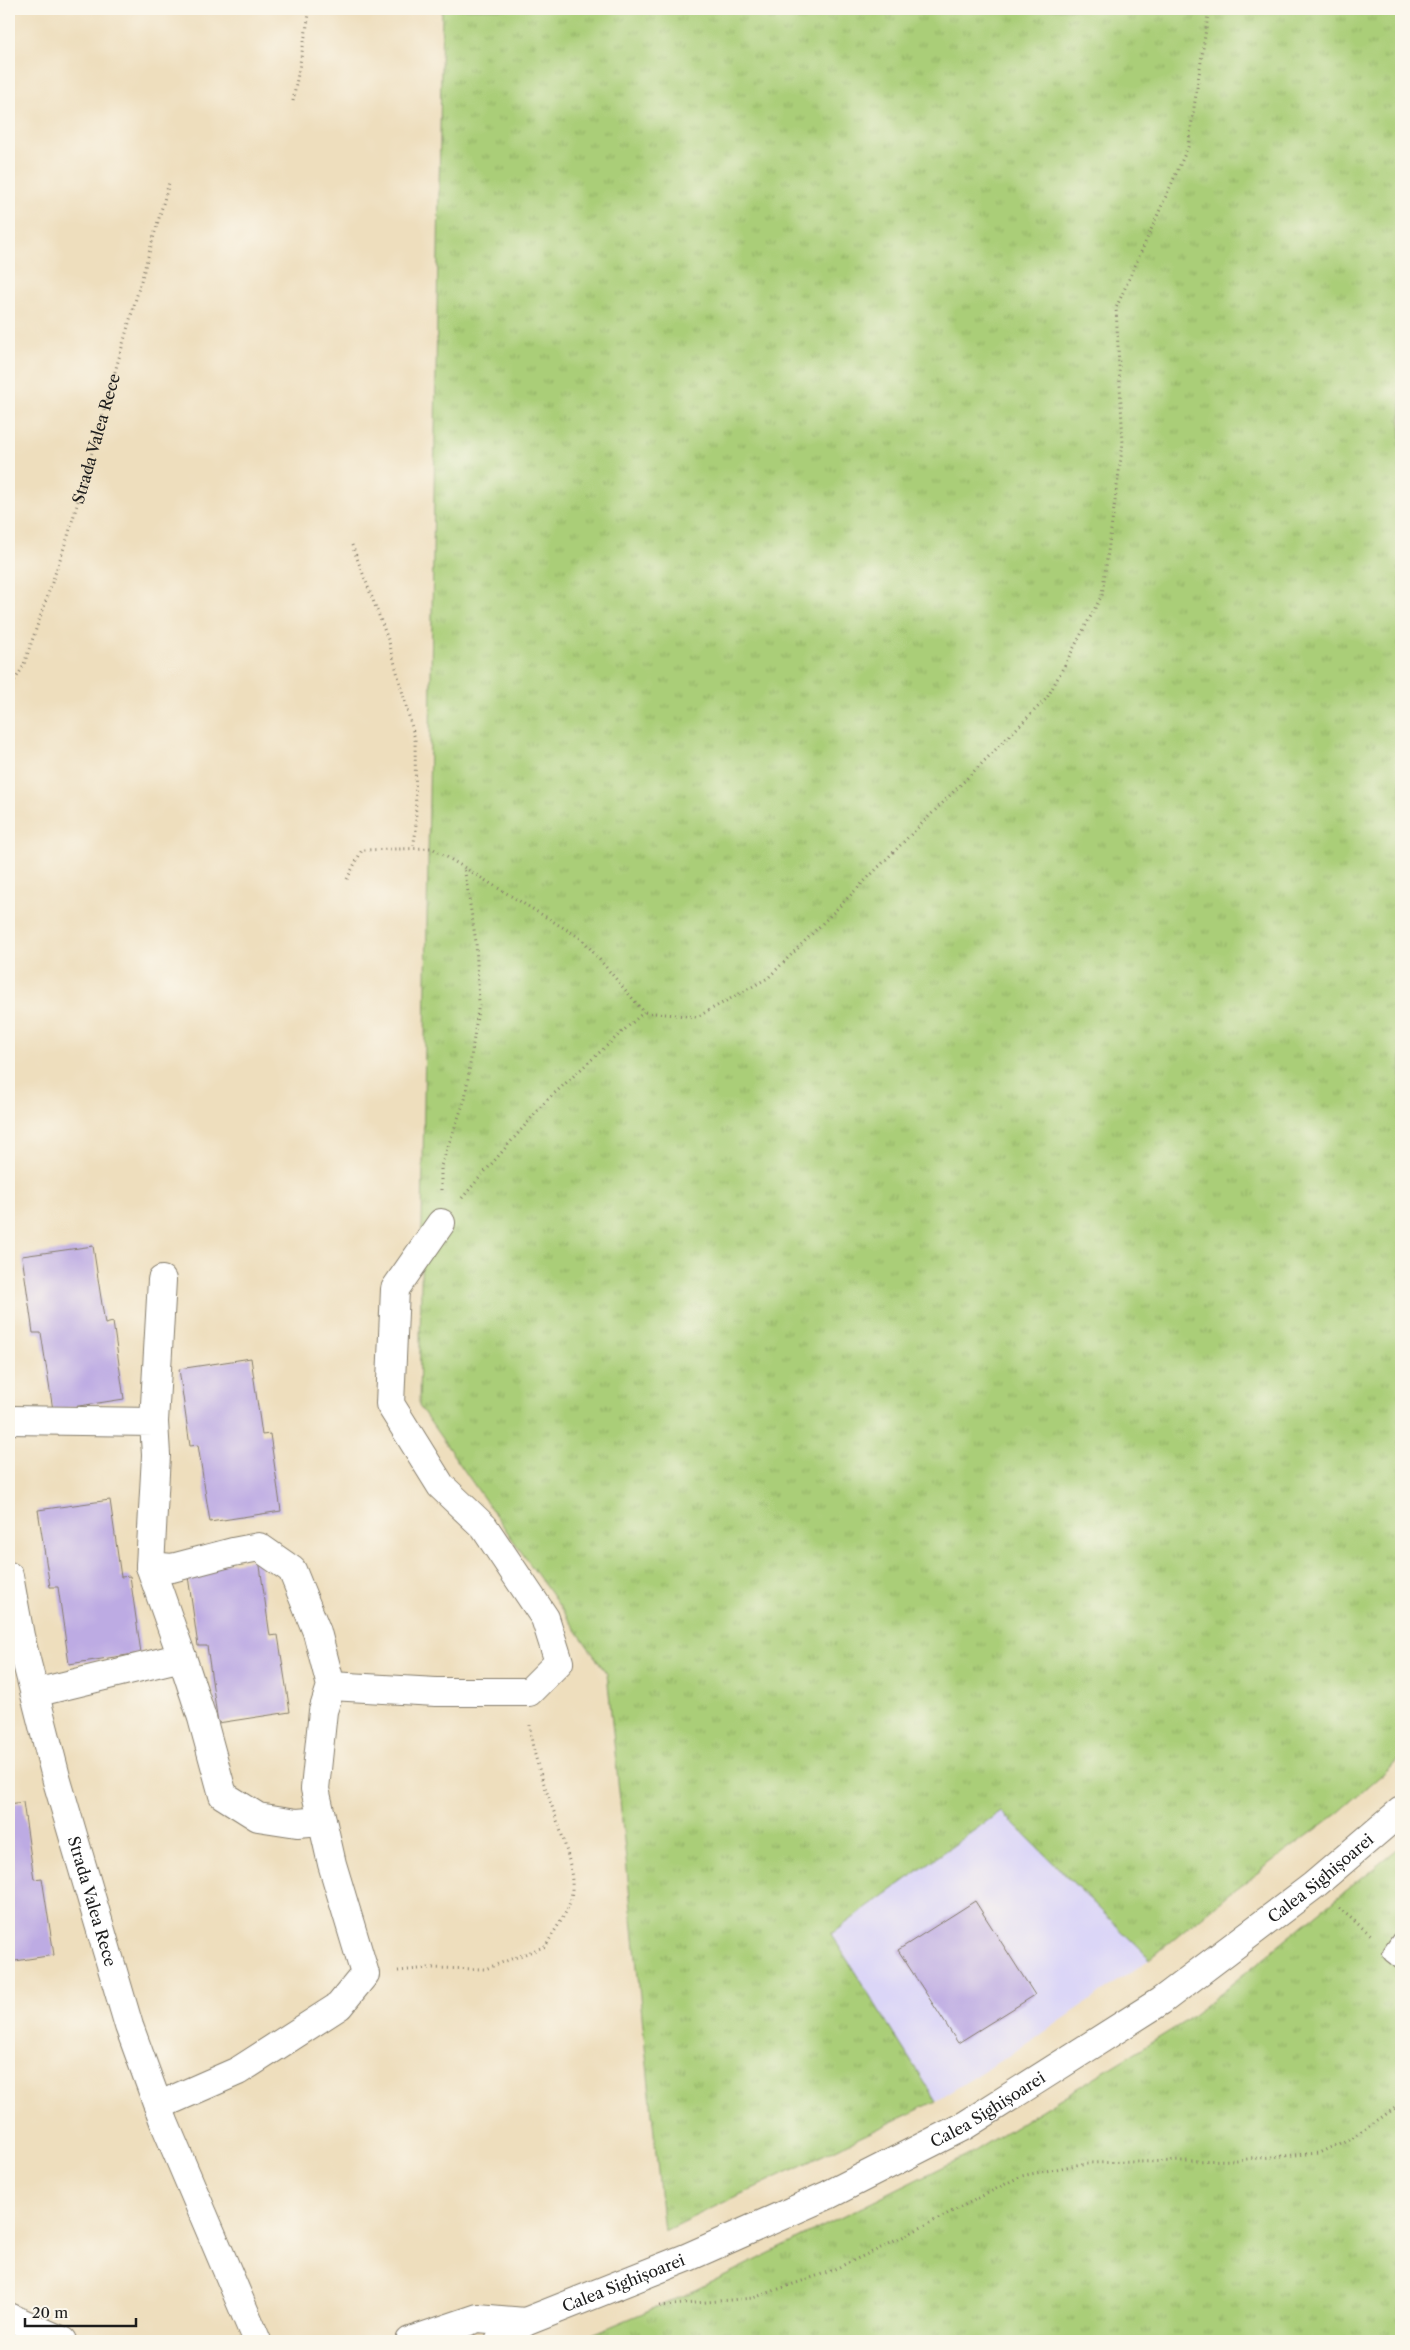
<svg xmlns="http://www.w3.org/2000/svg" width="1410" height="2350" font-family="'Libre Caslon Text',serif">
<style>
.built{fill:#dbd6f7}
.grass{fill:url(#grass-tufts);stroke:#63754a}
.building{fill:#bdabe3}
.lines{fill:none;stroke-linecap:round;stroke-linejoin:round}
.lane-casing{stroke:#857d6c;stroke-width:20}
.street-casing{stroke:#857d6c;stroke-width:30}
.secondary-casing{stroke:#857d6c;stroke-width:30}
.path{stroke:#857d6c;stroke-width:3;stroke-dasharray:1 4;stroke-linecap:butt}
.lane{stroke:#fff;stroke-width:18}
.street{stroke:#fff;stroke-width:28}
.secondary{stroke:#fff;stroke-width:28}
.labels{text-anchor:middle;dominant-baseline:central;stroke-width:4.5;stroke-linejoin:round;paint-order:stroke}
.street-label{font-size:16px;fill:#1c1c1c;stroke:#fbf7ec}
</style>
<defs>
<pattern id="grass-tufts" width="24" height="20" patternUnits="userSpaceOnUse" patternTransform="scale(1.25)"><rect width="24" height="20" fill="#aace78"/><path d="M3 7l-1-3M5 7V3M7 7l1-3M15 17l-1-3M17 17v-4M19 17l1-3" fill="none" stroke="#92b067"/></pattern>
</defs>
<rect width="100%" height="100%" fill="#fbf7ec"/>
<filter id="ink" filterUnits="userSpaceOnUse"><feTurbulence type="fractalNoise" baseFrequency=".02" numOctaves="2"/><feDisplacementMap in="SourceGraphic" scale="10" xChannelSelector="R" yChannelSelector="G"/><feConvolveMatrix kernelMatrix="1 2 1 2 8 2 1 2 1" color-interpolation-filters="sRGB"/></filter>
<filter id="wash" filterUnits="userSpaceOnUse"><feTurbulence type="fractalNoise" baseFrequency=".0096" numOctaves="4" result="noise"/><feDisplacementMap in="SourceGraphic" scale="20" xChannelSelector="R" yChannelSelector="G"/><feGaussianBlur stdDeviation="1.12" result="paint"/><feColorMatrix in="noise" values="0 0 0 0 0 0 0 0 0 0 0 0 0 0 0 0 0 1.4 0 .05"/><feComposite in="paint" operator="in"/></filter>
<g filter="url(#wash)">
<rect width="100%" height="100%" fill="#eedebd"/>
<polygon class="built" points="1001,1811 1150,1959 1030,2042 936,2101 831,1934"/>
<g class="grass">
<polygon points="442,9 1401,9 1401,1758 1338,1813 1229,1894 1150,1959 1001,1811 831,1934 936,2101 664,2231 607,1674 419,1406"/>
<polygon points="1401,1846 1401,2341 576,2341 681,2297 975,2151 1186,2021"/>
</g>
<g id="blocks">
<g class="building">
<polygon points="93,1246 105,1324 113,1322 124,1399 53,1410 41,1333 33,1333 22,1256"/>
<polygon points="251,1358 262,1435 270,1434 281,1511 210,1522 198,1445 190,1446 179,1369"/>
<polygon points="110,1500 121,1577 130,1576 141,1653 69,1664 58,1587 50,1587 38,1510"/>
<polygon points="259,1559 270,1636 278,1635 290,1712 218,1723 207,1646 198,1646 187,1569"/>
<polygon points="23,1802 34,1879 42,1878 54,1955 9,1962 9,1804"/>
<polygon points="975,1901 1035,1995 958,2043 898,1950"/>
</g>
</g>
</g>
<g filter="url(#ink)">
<use href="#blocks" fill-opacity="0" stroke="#857d6c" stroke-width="1"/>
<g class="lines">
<defs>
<polyline id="lane" points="1401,1940 1392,1953 1401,1960"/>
<g id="street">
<polyline points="9,1420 154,1422 156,1455 150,1566 182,1657"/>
<polyline points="154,1422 162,1280"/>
<polyline points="150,1566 172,1568 233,1552 259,1547 292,1570 317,1632 331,1686 323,1711 315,1789 332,1864 365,1974 339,2006 238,2071 158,2106"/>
<path id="s2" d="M9,1576L20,1636L57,1781L129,2026L164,2122L257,2341"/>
<polyline points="331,1686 436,1692 529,1692 559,1662 545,1618 484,1527 441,1486 390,1404 395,1289 441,1223"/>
<polyline points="35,1693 182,1657 202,1718 223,1795 258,1817 297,1823 322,1821"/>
<polyline points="9,2317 63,2341"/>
</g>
<g id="secondary">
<polyline points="410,2341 478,2318 525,2322"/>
<path id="s3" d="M499,2341L525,2322L686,2258L828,2195L964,2126L1161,2001L1313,1886L1401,1811"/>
</g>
</defs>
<use href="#lane" class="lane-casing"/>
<use href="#street" class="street-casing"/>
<use href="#secondary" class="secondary-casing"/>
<g class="path">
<polyline points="293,101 310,9"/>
<polyline points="352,545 389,642 415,739 416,830 413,848"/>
<path id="s1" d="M9,689L23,667L68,536L169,183"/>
<polyline points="347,879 362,850 432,848 582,939 644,1012 697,1017 768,978 1047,698 1102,595 1123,443 1116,308 1188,147 1209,9"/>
<polyline points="441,1190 441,1166 465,1099 479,1003 476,942 464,867"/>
<polyline points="462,1198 546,1101 644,1012"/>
<polyline points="1339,1908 1371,1935"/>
<path d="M398,1971L429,1968L485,1969L546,1946C553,1932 565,1917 570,1902C583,1858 532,1777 530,1725"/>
<polyline points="660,2306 753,2298 828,2272 885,2246 1021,2176 1086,2163 1236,2160 1319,2153 1353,2137 1401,2104"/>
</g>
<use href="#lane" class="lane"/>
<use href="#street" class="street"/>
<use href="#secondary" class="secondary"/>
</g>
</g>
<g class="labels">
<g class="street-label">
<text stroke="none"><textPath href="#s1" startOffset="266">Strada Valea Rece</textPath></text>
<text stroke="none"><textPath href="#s3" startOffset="948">Calea Sighișoarei</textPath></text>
<text stroke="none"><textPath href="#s2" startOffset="336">Strada Valea Rece</textPath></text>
<text stroke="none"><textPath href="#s3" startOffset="542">Calea Sighișoarei</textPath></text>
<text stroke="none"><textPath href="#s3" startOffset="138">Calea Sighișoarei</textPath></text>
</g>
</g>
<rect width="1410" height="2350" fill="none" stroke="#fbf7ec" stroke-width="30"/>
<path d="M25 2318v8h111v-8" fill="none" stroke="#1c1c1c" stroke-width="2.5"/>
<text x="32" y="2318" font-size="15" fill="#1c1c1c" stroke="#fbf7ec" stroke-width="4" paint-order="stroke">20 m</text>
</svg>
